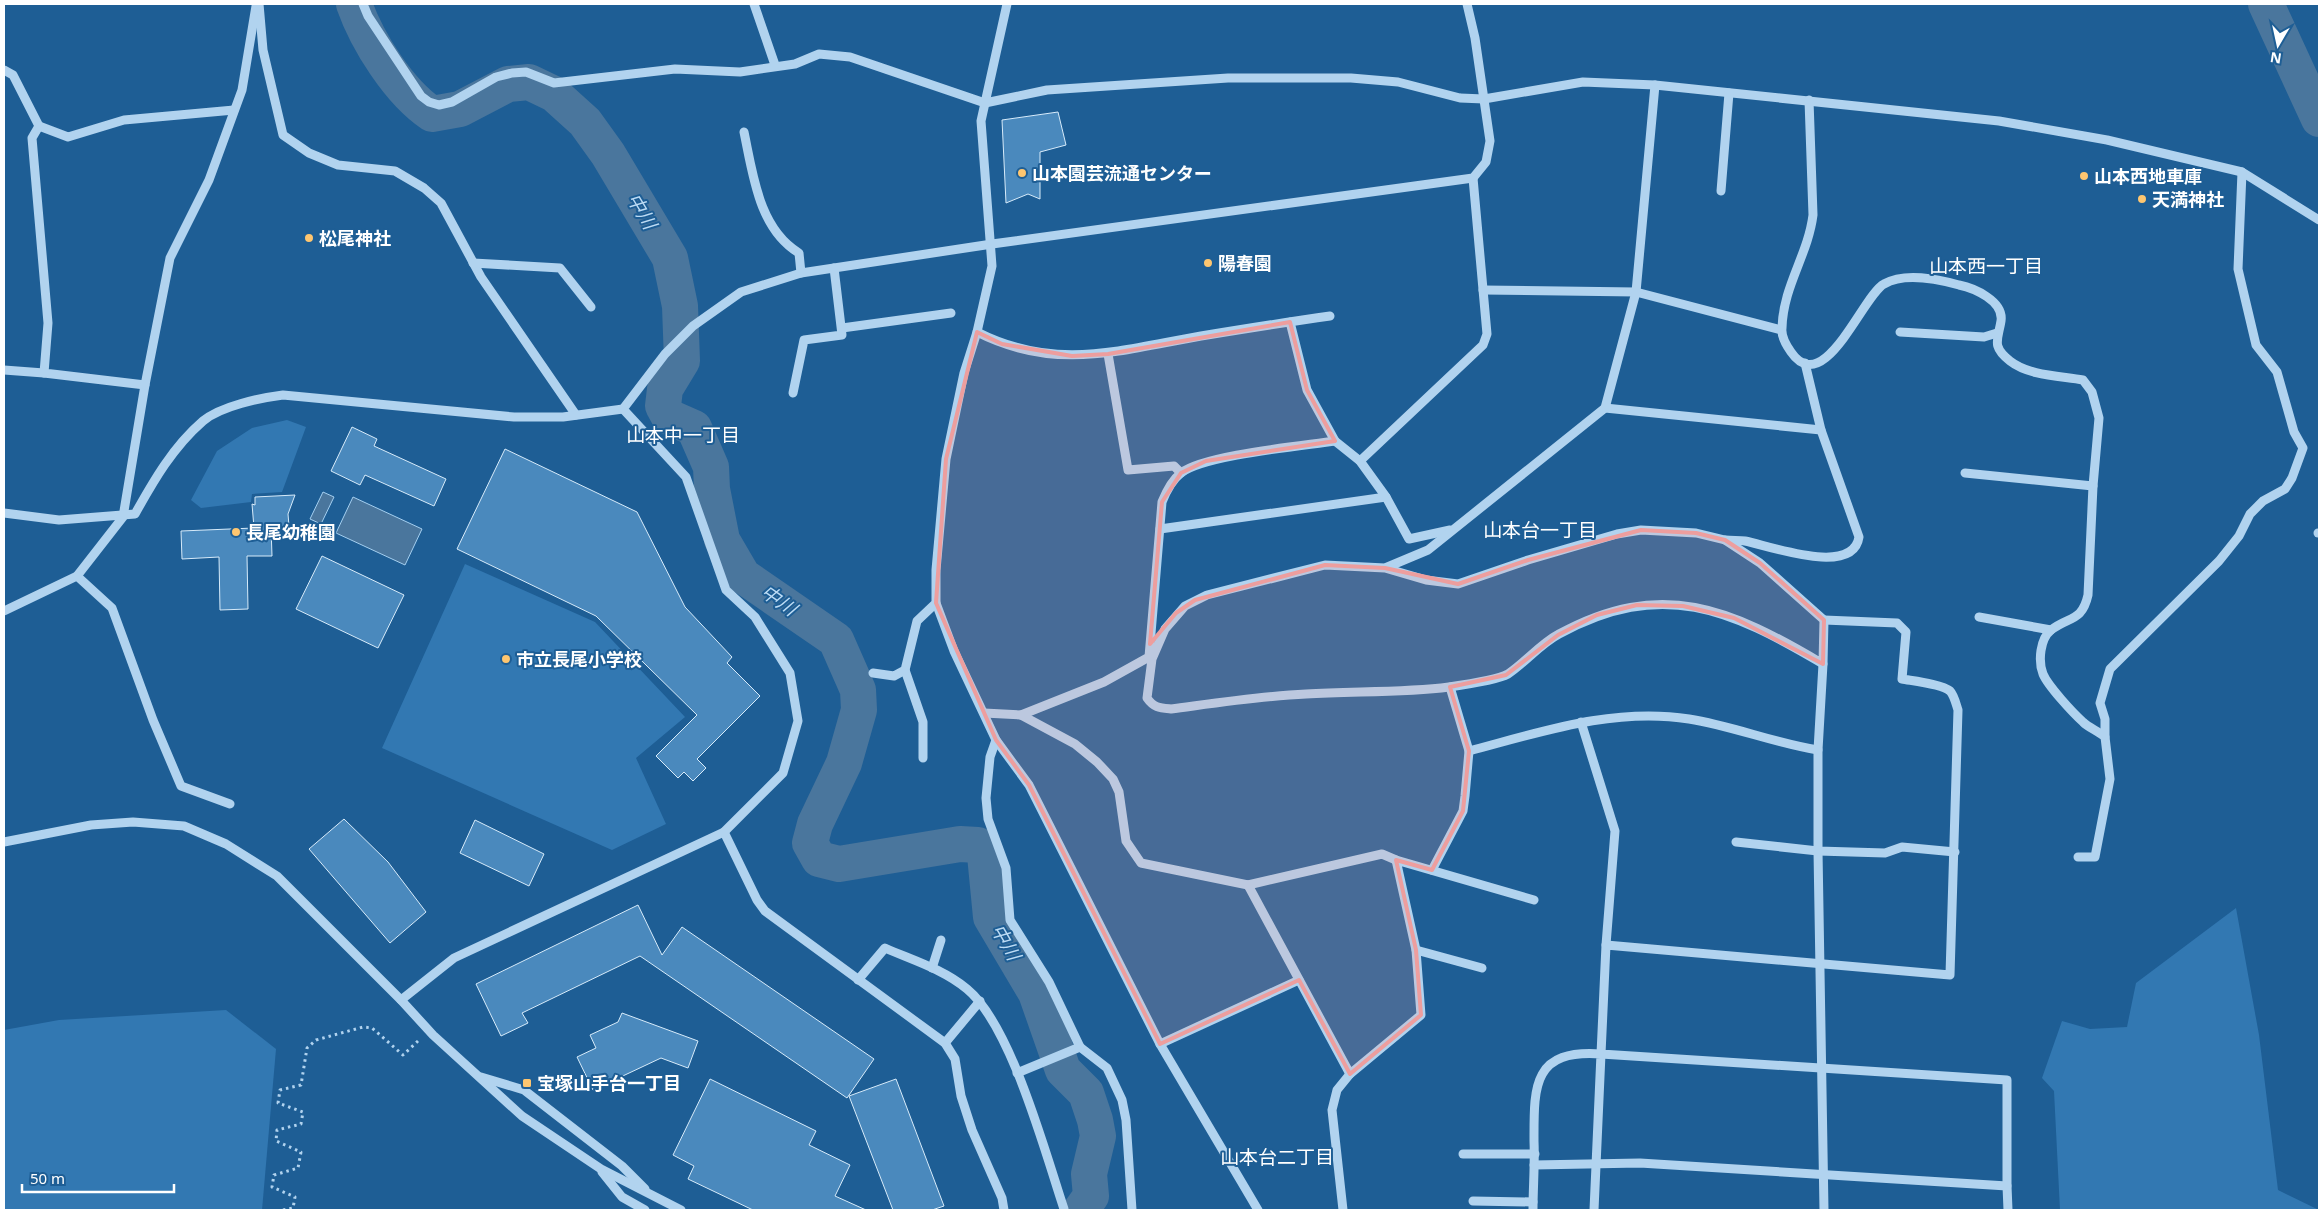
<svg xmlns="http://www.w3.org/2000/svg" width="2323" height="1214" font-family="'Noto Sans','Noto Sans JP',sans-serif">
<style>
.green{fill:#3278b2}
.water{fill:#4a769d;stroke:#a4cff0}
.lines{fill:none;stroke-linecap:round;stroke-linejoin:round}
.river{stroke:#4a769d;stroke-width:36}
.building{fill:#4a89bd;stroke:#d7ebfa}
.path{stroke:#b1d3ef;stroke-width:3;stroke-dasharray:2.5 4;stroke-linecap:butt}
.minor{stroke:#b1d3ef;stroke-width:9}
.marked{fill:#ed9e9e;fill-opacity:0.2;stroke:#ed9e9e;stroke-width:4;stroke-linejoin:round}
.poi-dot{fill:#fec670;stroke:#1e5e95;stroke-width:2}
.labels{text-anchor:middle;dominant-baseline:central;stroke-width:4;stroke-linejoin:round;paint-order:stroke}
.poi-label{font-size:18px;font-weight:bold;fill:#fff;stroke:#1e5e95;text-anchor:start}
.water-label{font-size:19px;font-style:italic;fill:#bddcf5;stroke:#1e5e95}
.neighbourhood-label{font-size:19px;fill:#fff;stroke:#1e5e95}
</style>
<rect width="100%" height="100%" fill="#1e5e95"/>
<g class="green">
<polygon points="287,420 306,427 282,492 252,494 251,502 201,508 191,500 217,451 252,428"/>
<polygon points="465,564 595,622 685,717 636,758 666,824 612,850 382,748"/>
<polygon points="2236,908 2259,1035 2278,1190 2319,1210 2060,1210 2054,1091 2042,1078 2062,1021 2090,1029 2127,1027 2136,983"/>
<polygon points="226,1010 276,1049 262,1210 4,1210 4,1030 59,1020"/>
</g>
<g class="water">
<polygon points="323,492 334,497 321,524 310,519"/>
<polygon points="353,497 422,529 405,565 336,533"/>
</g>
<g class="lines">
<g class="river">
<path d="M354,4C367,41 399,92 432,114L460,109L508,84L529,82L554,94L585,122L608,154L670,258L680,306L682,361L665,389L663,406L669,417L694,428L711,467L712,489L722,540L743,576L836,640L858,690L859,710L844,763L815,824L810,843L819,859L839,864L960,844L978,845L985,855L991,917L1036,993L1063,1070L1086,1093L1095,1120L1098,1136L1089,1174L1091,1196L1081,1210"/>
<polyline points="2266,4 2319,119"/>
</g>
</g>
<g class="building">
<polygon points="1058,112 1066,145 1040,152 1040,199 1028,194 1006,203 1002,120"/>
<polygon points="352,427 377,439 374,446 446,479 434,506 365,475 360,485 331,471"/>
<polygon points="505,449 637,512 685,607 732,657 727,663 760,696 697,759 706,768 693,781 684,772 678,778 656,756 697,715 596,616 457,549"/>
<polygon points="295,495 288,514 289,526 271,527 272,556 247,556 248,609 220,610 219,557 182,559 181,531 254,528 252,504 255,505 255,497"/>
<polygon points="322,556 404,595 378,648 296,609"/>
<polygon points="344,819 388,862 426,912 390,943 309,849"/>
<polygon points="475,820 544,854 529,886 460,853"/>
<polygon points="638,905 662,955 682,927 874,1059 847,1098 640,956 522,1013 528,1023 501,1036 476,984"/>
<polygon points="622,1013 698,1041 688,1068 661,1058 593,1090 577,1057 596,1048 590,1035 618,1022"/>
<polygon points="710,1079 816,1131 809,1145 850,1165 835,1196 866,1210 753,1210 688,1179 694,1166 673,1155"/>
<polygon points="896,1079 944,1206 932,1210 893,1210 849,1096"/>
</g>
<g class="lines">
<polyline class="path" points="283,1210 293,1208 295,1197 272,1187 274,1175 298,1168 301,1152 276,1141 277,1130 301,1124 303,1112 278,1103 280,1090 301,1085 307,1048 316,1040 363,1027 372,1028 403,1055 418,1041"/>
<g class="minor">
<polyline points="259,4 263,50 283,135 309,153 338,165 395,171 424,188 441,203 481,277 576,415"/>
<polyline points="363,4 368,16 421,96 429,102 439,105 452,102 496,77 512,73 526,72 554,83 675,69 740,72 795,64 819,54 850,57 985,103 1047,90 1228,78 1351,78 1398,82 1460,98 1484,99 1583,82 1655,85 1999,121 2107,140 2242,172 2319,220"/>
<polyline points="754,4 775,65"/>
<polyline points="4,70 13,75 39,126 32,138 48,323 44,373 145,385 123,517 77,576 4,611"/>
<path d="M1809,100L1813,215C1808,255 1783,286 1782,328C1781,336 1786,345 1791,352C1824,400 1863,295 1884,284C1905,272 1937,279 1959,285C1974,288 2004,301 2001,321C1998,340 1991,346 2010,361C2029,376 2061,376 2083,380L2092,392L2099,418L2093,486L2088,595C2082,622 2069,616 2051,630C2040,639 2038,661 2043,674C2048,686 2073,713 2083,722C2089,728 2098,731 2105,737L2110,779L2095,857H2078"/>
<polyline points="39,126 68,137 124,120 234,110"/>
<path d="M744,132C753,175 759,229 799,253L801,273"/>
<polyline points="1721,191 1729,93"/>
<polyline points="473,263 560,268 591,307"/>
<polyline points="1483,290 1636,292 1781,330"/>
<polyline points="842,328 951,313"/>
<path d="M977,332C1056,372 1120,350 1201,336C1244,329 1287,322 1330,316"/>
<polyline points="1900,332 1984,337 1997,333"/>
<polyline points="1108,354 1128,470 1174,466 1181,473"/>
<polyline points="4,370 44,373"/>
<polyline points="145,385 170,258 209,180 242,90 256,6"/>
<polyline points="793,393 804,340 842,335 834,268"/>
<polyline points="1605,408 1636,292 1655,85"/>
<polyline points="1335,441 1360,461 1386,497 1409,539 1450,530"/>
<polyline points="1360,461 1483,345 1487,334 1473,178"/>
<polyline points="1965,473 2093,486"/>
<path d="M4,513L59,520L135,514C154,480 173,447 203,421C221,406 260,398 283,395L514,417H563L623,409"/>
<polyline points="1160,529 1386,497"/>
<polyline points="2318,533 2319,533"/>
<path d="M1725,540C1732,541 1739,540 1745,541C1770,546 1853,577 1859,537L1821,430L1805,363"/>
<path d="M1385,568L1426,580L1458,584L1528,560L1617,534L1641,530L1696,533L1725,540L1760,563L1824,620L1823,664C1730,609 1662,578 1559,634C1540,644 1526,662 1508,674C1497,680 1463,685 1449,687C1402,693 1353,691 1306,694C1261,696 1216,703 1171,709C1160,708 1154,708 1147,698L1152,659L1165,629L1185,606L1207,595L1325,565L1385,568L1428,550L1605,408L1821,430"/>
<polyline points="77,576 112,608 153,720 181,786 230,804"/>
<polyline points="936,603 954,651 996,740 1029,785 1160,1044 1258,1210"/>
<polyline points="1979,617 2051,630"/>
<path d="M1824,620L1897,623L1906,632L1902,679C1913,681 1942,684 1950,691C1954,695 1956,704 1958,710L1950,975L1606,945L1601,1054L2007,1080V1186"/>
<polyline points="1823,664 1818,750 1818,851 1824,1210"/>
<polyline points="905,670 923,722 923,758"/>
<polyline points="873,673 894,676 905,670 917,621 936,603 936,570 946,459 964,373 977,332 992,266 981,121 1007,4"/>
<polyline points="984,713 1021,715 1075,744 1097,762 1113,779 1119,792 1126,841 1141,863 1248,885 1382,854 1396,860"/>
<path d="M1021,715L1104,682L1149,657L1162,502C1166,492 1172,480 1181,473C1204,455 1302,446 1335,441L1307,390L1290,322"/>
<polyline points="1581,722 1615,831 1606,945"/>
<polyline points="2105,737 2105,719 2100,703 2110,669 2219,561 2239,536 2250,514 2263,501 2285,489 2292,478 2303,448 2294,432 2277,372 2256,345 2238,269 2242,172"/>
<polyline points="996,740 990,757 986,798 988,819 1006,868 1010,920 1049,982 1080,1047 1107,1068 1122,1100 1126,1120 1132,1210"/>
<path d="M1469,751C1541,732 1614,707 1689,719C1733,726 1774,743 1818,750"/>
<polyline points="724,832 757,900 765,911 945,1043 955,1059 961,1096 972,1130 1002,1198 1004,1210"/>
<polyline points="4,842 91,825 133,822 184,826 226,844 277,876 401,1000 433,1035 522,1116 601,1169 681,1210"/>
<polyline points="1736,842 1818,851 1885,853 1902,847 1955,852"/>
<polyline points="1432,870 1463,811 1465,796 1469,751 1450,687"/>
<polyline points="1248,885 1350,1074 1421,1015 1416,950 1396,860 1534,900"/>
<polyline points="1416,950 1482,968"/>
<polyline points="932,968 941,940"/>
<path d="M858,980L885,948C912,960 943,969 967,989C1011,1025 1045,1152 1064,1209"/>
<polyline points="401,1000 454,958 724,832 783,773 798,721 790,673 755,617 726,590 686,477 623,409 665,354 693,326 741,292 801,273 992,244 1473,178 1486,162 1490,141 1475,38 1467,4"/>
<polyline points="945,1043 980,1001"/>
<polyline points="1160,1044 1299,980"/>
<polyline points="1017,1073 1080,1047"/>
<polyline points="481,1077 524,1090 622,1166 645,1189"/>
<polyline points="1463,1154 1535,1154"/>
<polyline points="1534,1165 1640,1163 2007,1186 2008,1210"/>
<polyline points="602,1172 622,1197 645,1210"/>
<polyline points="1473,1201 1533,1202"/>
<polyline points="1343,1210 1332,1110 1337,1090 1350,1074"/>
<path d="M1533,1210C1533,1187 1535,1164 1534,1141C1534,1087 1532,1049 1601,1054L1594,1210"/>
</g>
</g>
<path class="marked" d="M1290,322L1307,390L1335,441L1206,461L1181,473L1162,502L1150,644L1176,613L1195,600L1325,565L1385,568L1458,584L1528,560L1641,530L1696,533L1725,540L1760,563L1824,620L1823,664L1734,618L1683,606L1637,605L1597,615L1558,635L1506,675L1450,687L1469,751L1463,811L1432,870L1396,860L1416,950L1421,1015L1350,1074L1299,980L1160,1044L1029,785L996,740L936,603L946,459L977,332L1002,344L1072,356L1108,354Z"/>
<g class="poi-dot">
<circle cx="1022" cy="173" r="5"/>
<circle cx="2084" cy="176" r="5"/>
<circle cx="2142" cy="199" r="5"/>
<circle cx="309" cy="238" r="5"/>
<circle cx="1208" cy="263" r="5"/>
<circle cx="236" cy="532" r="5"/>
<circle cx="506" cy="659" r="5"/>
<rect x="522" y="1078" width="10" height="10" rx="2.5"/>
</g>
<g class="labels">
<g class="poi-label">
<text x="1032" y="173">山本園芸流通センター</text>
<text x="2094" y="176">山本西地車庫</text>
<text x="2152" y="199">天満神社</text>
<text x="319" y="238">松尾神社</text>
<text x="1218" y="263">陽春園</text>
<text x="246" y="532">長尾幼稚園</text>
<text x="516" y="659">市立長尾小学校</text>
<text x="537" y="1083">宝塚山手台一丁目</text>
</g>
<g class="water-label">
<text transform="translate(642 211) rotate(59)">中川</text>
<text transform="translate(779 600) rotate(35)">中川</text>
<text transform="translate(1006 942) rotate(60)">中川</text>
</g>
<g class="neighbourhood-label">
<text x="1986" y="266">山本西一丁目</text>
<text x="683" y="435">山本中一丁目</text>
<text x="1540" y="530">山本台一丁目</text>
<text x="1277" y="1157">山本台二丁目</text>
</g>
</g>
<rect width="2323" height="1214" fill="none" stroke="#ffffff" stroke-width="10"/>
<g transform="translate(2278 45) rotate(189)" stroke="#1e5e95" stroke-width="4" paint-order="stroke">
<path d="M0-4L9 19L0 12L-9 19Z" fill="#ffffff"/>
<text y="-8" font-size="14" font-weight="bold" text-anchor="middle" fill="#ffffff">N</text>
</g>
<path d="M22 1184v8h152v-8" fill="none" stroke="#ffffff" stroke-width="2.5"/>
<text x="30" y="1184" font-size="15" fill="#ffffff" stroke="#1e5e95" stroke-width="4" paint-order="stroke">50 m</text>
</svg>
